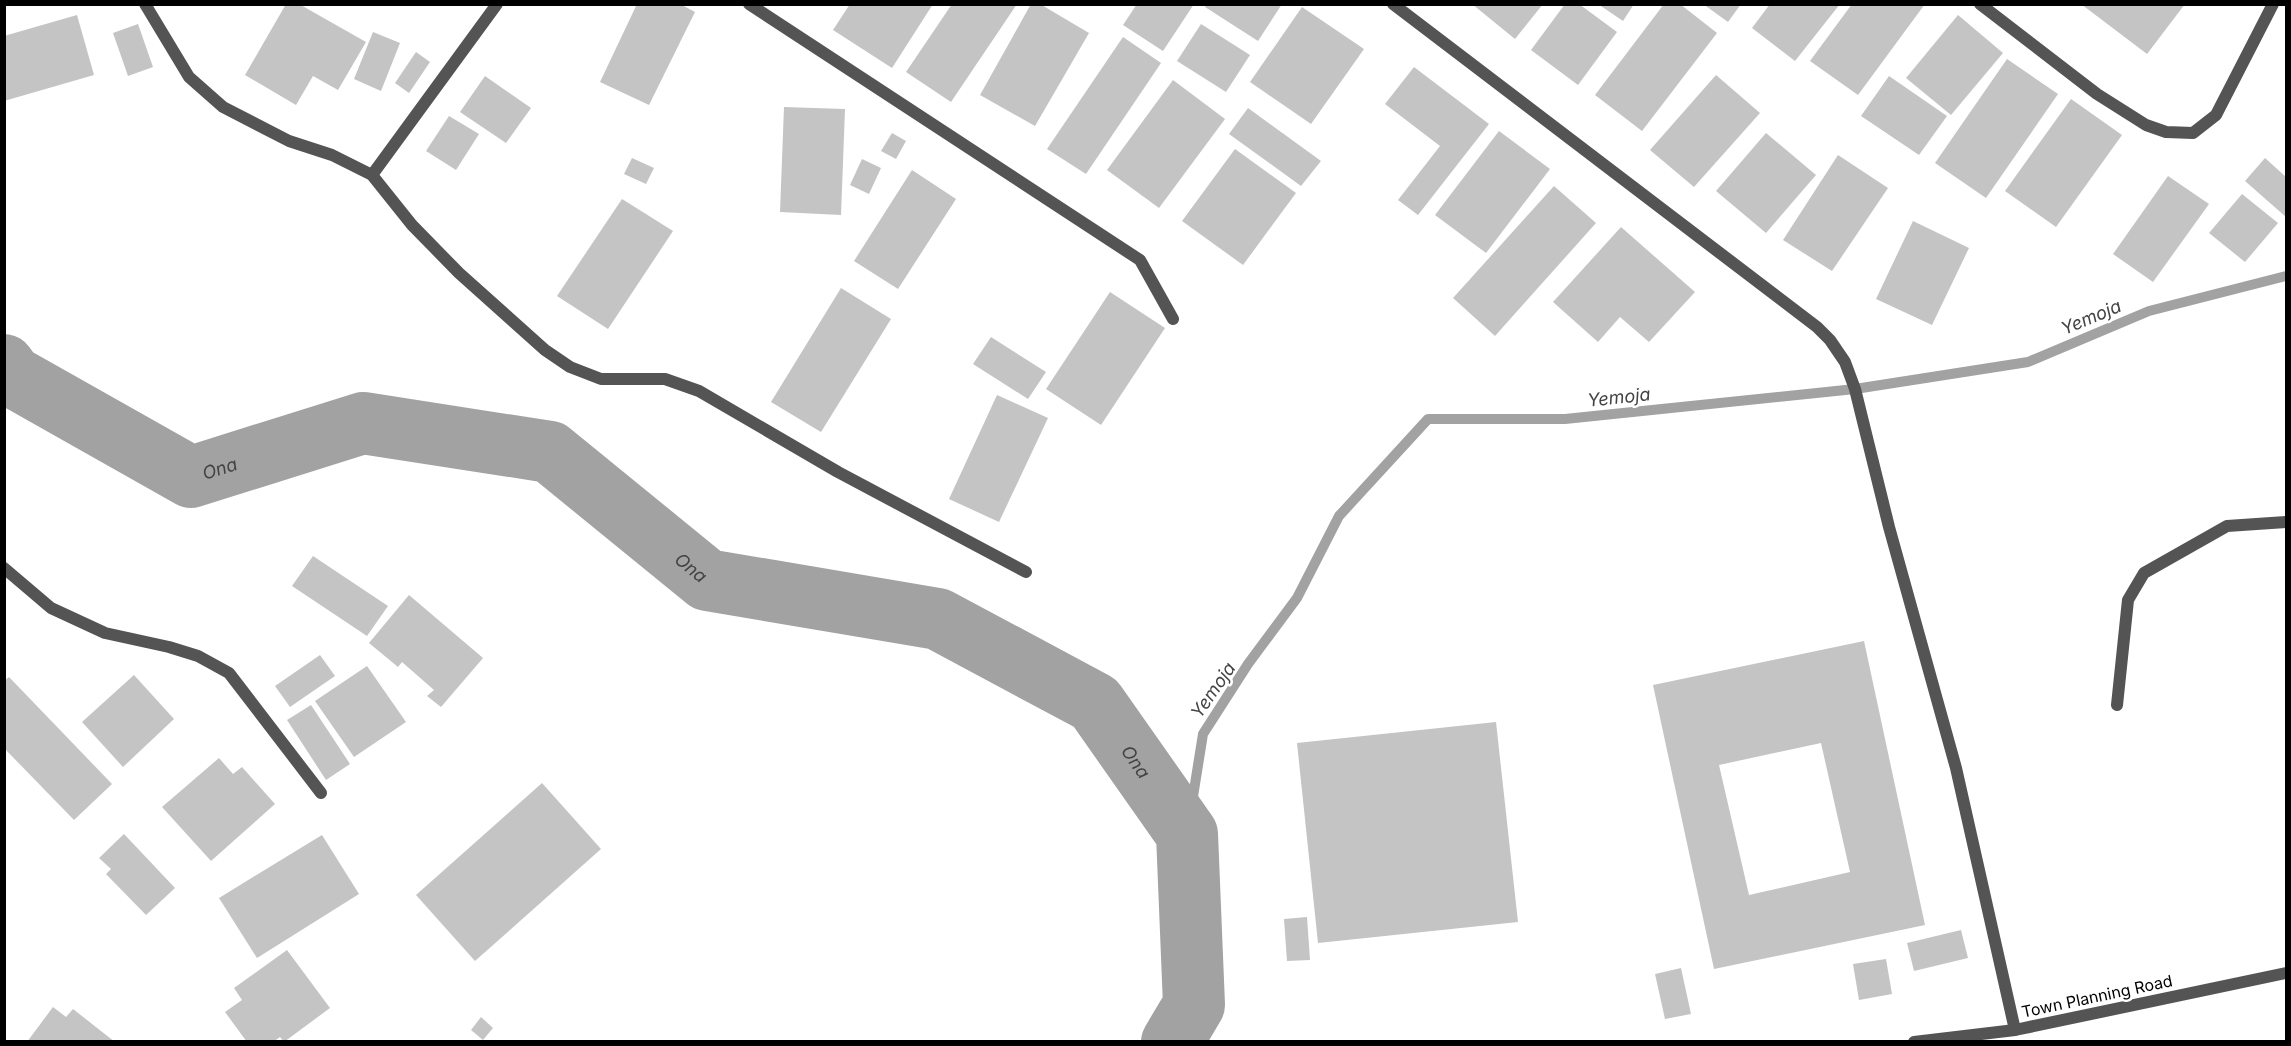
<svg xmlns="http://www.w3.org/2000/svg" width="2291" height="1046" font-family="Inter,sans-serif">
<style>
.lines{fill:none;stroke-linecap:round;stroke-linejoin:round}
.stream{stroke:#a2a2a2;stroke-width:10}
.river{stroke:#a2a2a2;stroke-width:62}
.building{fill:#c4c4c4;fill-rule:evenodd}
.lane{stroke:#545454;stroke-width:12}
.street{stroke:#545454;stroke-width:12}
.labels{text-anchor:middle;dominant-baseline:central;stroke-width:5;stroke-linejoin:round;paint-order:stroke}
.street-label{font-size:16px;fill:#000;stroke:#fff}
.water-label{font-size:18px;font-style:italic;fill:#434343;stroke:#fff}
</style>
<rect width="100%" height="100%" fill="#fff"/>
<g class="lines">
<polyline class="stream" points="1187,834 1203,734 1248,664 1297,598 1339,516 1428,419 1565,419 1855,389 2028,362 2149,311 2286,276"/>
<path class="river" id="s1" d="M4,365L12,376L191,477L363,423L550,452L707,580L938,619L1095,703L1187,834L1194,1005L1172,1042"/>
</g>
<g class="building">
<polygon points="286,4 299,4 366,42 338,90 313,76 296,105 245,75"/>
<polygon points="637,4 680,4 695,12 649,105 600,82"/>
<polygon points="850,4 933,4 892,68 833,30"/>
<polygon points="952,4 1017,4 951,102 906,72"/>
<polygon points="1031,4 1040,4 1089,33 1035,126 980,95"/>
<polygon points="1137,4 1194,4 1163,51 1123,25"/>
<polygon points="1207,4 1282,4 1258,41 1205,7"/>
<polygon points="1472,4 1543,4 1515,39"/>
<polygon points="1565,4 1579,4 1617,32 1578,85 1531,50"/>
<polygon points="1598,4 1634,4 1623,21"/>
<polygon points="1664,4 1680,4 1717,33 1642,131 1595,95"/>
<polygon points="1703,4 1741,4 1728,22"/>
<polygon points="1770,4 1840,4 1795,61 1752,28"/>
<polygon points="1852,4 1925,4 1858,95 1810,61"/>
<polygon points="2081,4 2185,4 2147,54"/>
<polygon points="1302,7 1364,49 1311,124 1250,82"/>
<polygon points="77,15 94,75 4,101 4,36"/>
<polygon points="1958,15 2003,53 1951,115 1906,78"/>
<polygon points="138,24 153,67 128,76 113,33"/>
<polygon points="1201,24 1250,55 1226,92 1177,61"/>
<polygon points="373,32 400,43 381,91 354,79"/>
<polygon points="1123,37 1161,63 1086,174 1047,149"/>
<polygon points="416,52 430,62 409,93 395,83"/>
<polygon points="2007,59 2058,94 1986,198 1935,163"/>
<polygon points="1414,67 1489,124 1418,215 1398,200 1440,146 1385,104"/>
<polygon points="1716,75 1760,113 1694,187 1650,150"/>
<polygon points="485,76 531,108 506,143 460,112"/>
<polygon points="1889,76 1947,116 1919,155 1861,116"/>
<polygon points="1173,80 1225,119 1159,208 1107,170"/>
<polygon points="2071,99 2122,135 2056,227 2005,191"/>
<polygon points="784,107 845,109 841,215 780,212"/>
<polygon points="1248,108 1321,161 1301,186 1229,134"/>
<polygon points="449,116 479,134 456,170 426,151"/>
<polygon points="1499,131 1550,169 1486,253 1435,215"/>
<polygon points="892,133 906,141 896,159 881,151"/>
<polygon points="1766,133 1816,175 1766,233 1716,191"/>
<polygon points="1235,149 1296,193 1243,265 1182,221"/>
<polygon points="1838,155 1888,188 1832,271 1783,240"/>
<polygon points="632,158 654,168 646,184 624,174"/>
<polygon points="2265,158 2286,177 2286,217 2245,181"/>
<polygon points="862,159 881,168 869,194 850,185"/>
<polygon points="912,170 956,199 898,289 854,261"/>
<polygon points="2168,176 2209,204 2153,282 2113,254"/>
<polygon points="1554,186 1596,223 1495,336 1453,298"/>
<polygon points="2242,194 2278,223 2245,262 2209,233"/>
<polygon points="622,199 673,231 608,329 557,296"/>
<polygon points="1913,221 1969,248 1932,325 1876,299"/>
<polygon points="1621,227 1695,292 1649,342 1620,317 1598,342 1553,302"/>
<polygon points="841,288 891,319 821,432 771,402"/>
<polygon points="1110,292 1165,328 1101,425 1046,389"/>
<polygon points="991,337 1046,372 1028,399 973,364"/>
<polygon points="997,395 1048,418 999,522 949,499"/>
<polygon points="313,556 388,606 367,636 292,586"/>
<polygon points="409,595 483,658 441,707 427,696 434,690 402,662 398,667 369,643"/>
<path d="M1864,641L1925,925L1714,969L1653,685ZM1821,743L1850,872L1749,895L1719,765Z"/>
<polygon points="320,655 335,676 290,707 275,686"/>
<polygon points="367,666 406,722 354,757 315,701"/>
<polygon points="134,675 174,719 123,767 82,722"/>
<polygon points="9,677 112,784 74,820 4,748 4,681"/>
<polygon points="311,705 350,764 326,780 287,720"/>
<polygon points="1496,722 1518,922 1318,943 1297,743"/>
<polygon points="219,758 233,774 242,767 275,804 211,861 162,807"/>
<polygon points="542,783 601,849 475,961 416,895"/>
<polygon points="124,834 175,888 146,915 106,874 111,869 99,858"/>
<polygon points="322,835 359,894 257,958 219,898"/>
<polygon points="1307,917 1310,960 1287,961 1284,919"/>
<polygon points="1961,930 1968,958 1914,971 1907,943"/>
<polygon points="287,950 330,1008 284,1042 280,1037 273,1042 247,1042 225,1012 242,1000 234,988"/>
<polygon points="1886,959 1892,994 1859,1000 1853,964"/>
<polygon points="1681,968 1691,1014 1665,1019 1655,974"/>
<polygon points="53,1007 66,1017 73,1009 115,1042 27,1042"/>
<polygon points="481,1017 493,1028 483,1040 471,1030"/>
</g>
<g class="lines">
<polyline class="lane" points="2117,705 2128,600 2144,573 2227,526 2286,522"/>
<g class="street">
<polyline points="145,4 189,77 223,107 289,141 332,155 372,175 412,225 459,273 545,350 570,367 601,379 665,379 699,391 838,472 1026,572"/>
<polyline points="749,4 1140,260 1173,319"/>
<polyline points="1393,4 1817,327 1830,340 1845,362 1855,389 1889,527 1956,768 2015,1030"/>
<polyline points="1980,4 2097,94 2146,125 2166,132 2193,133 2216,115 2273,4"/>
<polyline points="372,175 497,4"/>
<polyline points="4,568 51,608 105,633 169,647 198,656 229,673 321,793"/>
<polyline points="1914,1042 2015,1030 2286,973"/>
</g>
</g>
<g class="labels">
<g class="street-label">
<text transform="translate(2097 996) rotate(-12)">Town Planning Road</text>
</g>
<g class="water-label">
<text transform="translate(2091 317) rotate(-23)">Yemoja</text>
<text transform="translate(1619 397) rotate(-6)">Yemoja</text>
<text stroke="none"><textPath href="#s1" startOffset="249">Ona</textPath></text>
<text stroke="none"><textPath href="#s1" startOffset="771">Ona</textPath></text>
<text transform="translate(1213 690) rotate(-55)">Yemoja</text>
<text stroke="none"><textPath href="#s1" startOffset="1275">Ona</textPath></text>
</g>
</g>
<rect width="2291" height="1046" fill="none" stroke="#000000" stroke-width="12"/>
</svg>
